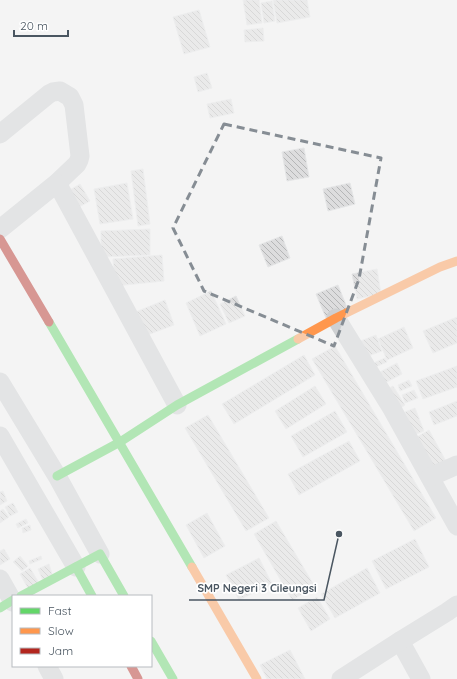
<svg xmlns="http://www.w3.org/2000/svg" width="457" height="679" font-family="Quicksand,sans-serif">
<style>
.building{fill:url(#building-back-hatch);stroke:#e5e6e7}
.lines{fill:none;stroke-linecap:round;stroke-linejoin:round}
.street{stroke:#ced0d2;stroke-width:19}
.fast{stroke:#63d668;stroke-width:9}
.slow{stroke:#ff974d;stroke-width:9}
.jam{stroke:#b3261e;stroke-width:9}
.marked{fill:none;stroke:#868d94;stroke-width:3;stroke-dasharray:8 5;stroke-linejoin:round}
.leader{fill:none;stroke:#4a5661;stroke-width:1.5}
.callout-dot{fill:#4a5661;stroke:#fff;stroke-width:1.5}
.callout-label{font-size:11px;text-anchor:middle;font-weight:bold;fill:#4a5661;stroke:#fff;stroke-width:3.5;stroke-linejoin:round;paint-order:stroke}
</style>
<defs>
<pattern id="building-back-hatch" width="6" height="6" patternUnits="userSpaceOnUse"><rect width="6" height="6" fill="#ddddde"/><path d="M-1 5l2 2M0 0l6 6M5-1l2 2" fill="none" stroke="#b5b6b7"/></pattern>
</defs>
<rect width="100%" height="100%" fill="#f4f4f4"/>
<g class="building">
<polygon points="243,0 259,0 262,23 247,25"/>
<polygon points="273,0 307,0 310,17 277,23"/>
<polygon points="272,1 275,21 264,23 261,3"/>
<polygon points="199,10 210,47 184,54 173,17"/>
<polygon points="263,28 264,41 245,42 244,30"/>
<polygon points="207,73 212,88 198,92 194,77"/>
<polygon points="231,99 234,113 210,118 207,104"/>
<polygon points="304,148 309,177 287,181 282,152"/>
<polygon points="143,169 150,224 138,226 131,171"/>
<polygon points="127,183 133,219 100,224 94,189"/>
<polygon points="350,183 355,204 328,211 323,189"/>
<polygon points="80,184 90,201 77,208 68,191"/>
<polygon points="150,229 150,255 101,257 101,231"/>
<polygon points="282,236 290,258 268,267 259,245"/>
<polygon points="162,255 164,281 115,286 113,259"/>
<polygon points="377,269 381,294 357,299 352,274"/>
<polygon points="338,285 348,310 326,318 316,294"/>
<polygon points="211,291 226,324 200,336 186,303"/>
<polygon points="236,296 245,316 229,323 220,304"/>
<polygon points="165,300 174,325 142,337 133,313"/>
<polygon points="457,317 457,343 433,353 423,331"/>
<polygon points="404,327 413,348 387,360 378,339"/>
<polygon points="376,335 382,351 363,358 358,342"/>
<polygon points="335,346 436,518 414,531 312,359"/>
<polygon points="304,355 315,375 234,424 222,404"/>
<polygon points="385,358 387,362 373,368 371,364"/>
<polygon points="397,363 402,374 383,384 378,373"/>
<polygon points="457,366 457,387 423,399 416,381"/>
<polygon points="409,380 412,386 400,391 398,385"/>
<polygon points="315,386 326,404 286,429 275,411"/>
<polygon points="393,386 405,405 396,411 384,391"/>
<polygon points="414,390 418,398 405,403 402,395"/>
<polygon points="457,401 457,416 434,425 429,412"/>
<polygon points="415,408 424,431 414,435 405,412"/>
<polygon points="335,411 347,432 303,457 291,436"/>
<polygon points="208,415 269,518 246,531 185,428"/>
<polygon points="429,430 448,465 437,472 417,437"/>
<polygon points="349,441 360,461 299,495 288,474"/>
<polygon points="3,491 7,501 0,505 0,492"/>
<polygon points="13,503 18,512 10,516 5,507"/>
<polygon points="3,509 9,517 0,523 0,511"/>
<polygon points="207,513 225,546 204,558 186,525"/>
<polygon points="26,519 28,523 18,528 16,524"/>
<polygon points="276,521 315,587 292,600 254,534"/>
<polygon points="30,525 31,530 23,533 22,528"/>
<polygon points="415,539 429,567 386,589 372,561"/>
<polygon points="4,549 10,559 0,565 0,551"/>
<polygon points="20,556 28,566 22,571 13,562"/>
<polygon points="41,556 42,559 30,564 29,561"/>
<polygon points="259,558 272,584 239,600 226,575"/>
<polygon points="49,564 53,577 43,581 38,569"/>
<polygon points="30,568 39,583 29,590 20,574"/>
<polygon points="367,568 380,593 335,618 321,594"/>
<polygon points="317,597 330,619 311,631 298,608"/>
<polygon points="290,650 305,679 267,679 260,665"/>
</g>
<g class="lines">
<g class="street">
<polyline points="0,134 49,94 53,92 60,91 70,97 74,105 80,156 79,160 77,164 57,183 0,229"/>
<polyline points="57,183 177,405"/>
<polyline points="336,318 391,407 457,526"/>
<polyline points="0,382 57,476 100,554"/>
<polyline points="0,436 76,567"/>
<polyline points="430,477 457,465"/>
<polyline points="0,579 13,602"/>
<polyline points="400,641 421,679"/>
<polyline points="47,666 54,679"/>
<polyline points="341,679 400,641 447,612 457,605"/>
</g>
<g class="fast">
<polyline points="49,322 192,567"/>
<polyline points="57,476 120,442 177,405 298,339"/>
<polyline points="76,567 92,596"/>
<polyline points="21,596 100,554 124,596"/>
<polyline points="0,608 13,600"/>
<polyline points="151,641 173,679"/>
</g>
<g class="slow">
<polyline points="298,339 336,318 440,267 457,261"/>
<polyline points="192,567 257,679"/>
</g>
<g class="jam">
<polyline points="0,239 49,322"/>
<polyline points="131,666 138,679"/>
</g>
</g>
<path d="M0 0H457V679H0ZM224,124L381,158L359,279L334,346L204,291L173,228Z" fill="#f4f4f4" fill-opacity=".55" fill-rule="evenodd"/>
<path class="marked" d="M224,124L381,158L359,279L334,346L204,291L173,228Z"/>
<path class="leader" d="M339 534L324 600H189"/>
<circle class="callout-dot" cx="339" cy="534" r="4"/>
<g class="callout-label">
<text x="257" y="592">SMP Negeri 3 Cileungsi</text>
</g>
<rect x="12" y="595" width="140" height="72" fill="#ffffff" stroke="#b7bbc0"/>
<rect x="20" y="608" width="20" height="6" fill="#63d668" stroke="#b7bbc0"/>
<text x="48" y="615" font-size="12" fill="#4a5661">Fast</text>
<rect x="20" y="628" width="20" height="6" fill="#ff974d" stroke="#b7bbc0"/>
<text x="48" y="635" font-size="12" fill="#4a5661">Slow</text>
<rect x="20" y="648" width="20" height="6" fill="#b3261e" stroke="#b7bbc0"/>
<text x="48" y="655" font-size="12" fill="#4a5661">Jam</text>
<path d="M14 30v6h54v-6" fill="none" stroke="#4a5661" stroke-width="2"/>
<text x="20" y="30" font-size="12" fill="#4a5661" stroke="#ffffff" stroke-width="3" paint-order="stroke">20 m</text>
</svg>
